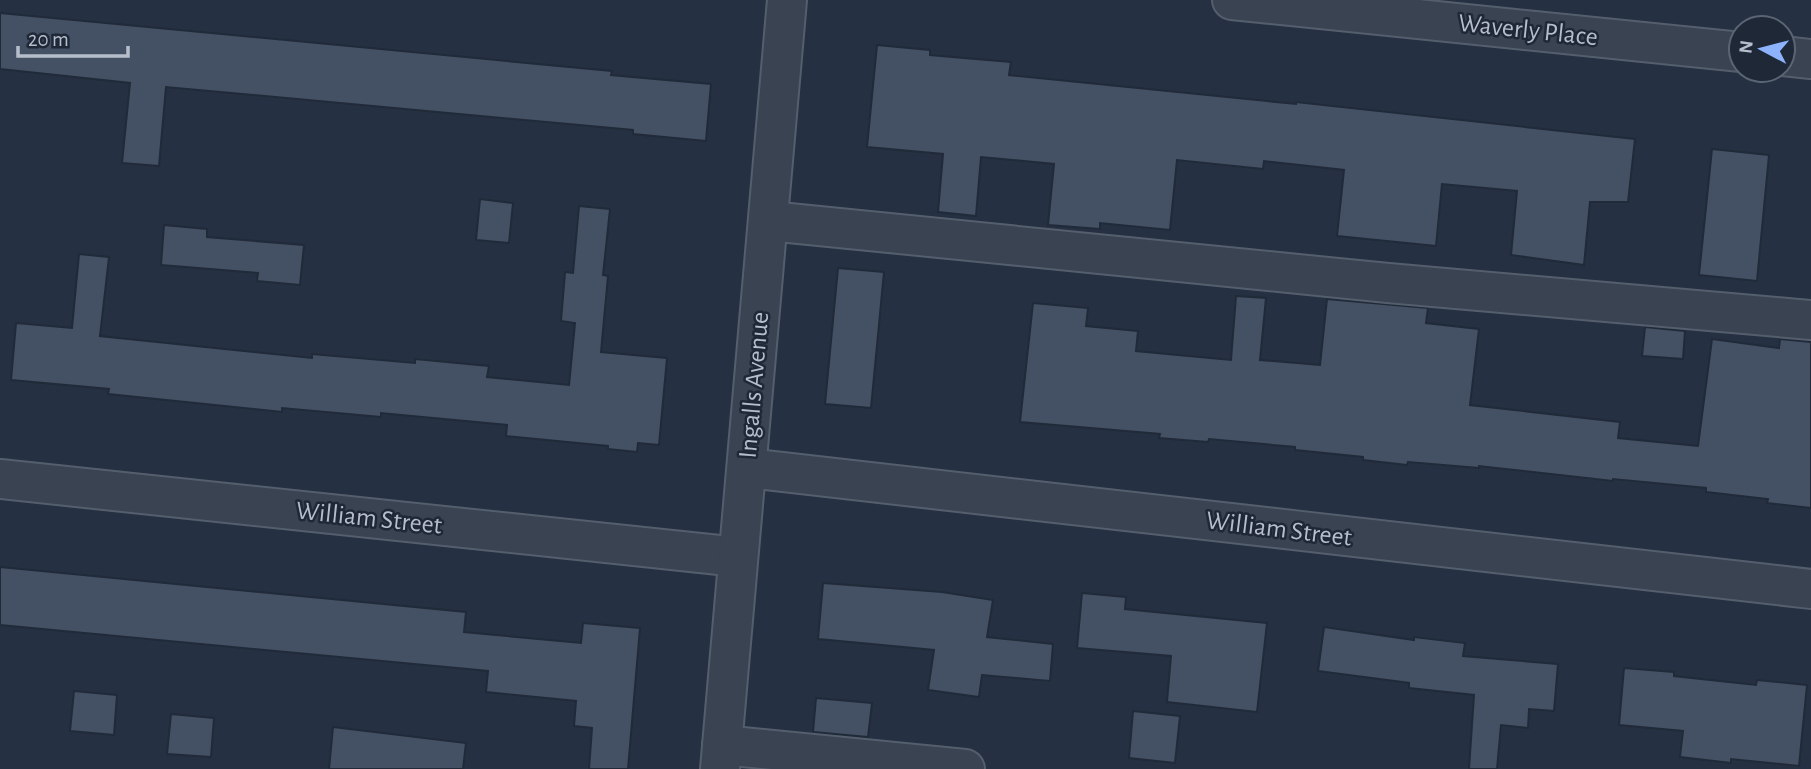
<svg xmlns="http://www.w3.org/2000/svg" width="1811" height="769" font-family="'Alegreya Sans',sans-serif">
<style>
.building{fill:#445064;stroke:#202a39;stroke-width:2}
.lines{fill:none;stroke-linecap:round;stroke-linejoin:round}
.minor-casing{stroke:#545e6c;stroke-width:42}
.minor{stroke:#394352;stroke-width:38}
.labels{text-anchor:middle;dominant-baseline:central;stroke-width:5;stroke-linejoin:round;paint-order:stroke}
.street-label{font-size:26px;fill:#b6becc;stroke:#1e2837}
</style>
<rect width="100%" height="100%" fill="#253042"/>
<g class="building">
<polygon points="0,13 612,71 611,75 711,84 706,141 633,134 633,130 166,87 159,166 122,163 130,83 0,69"/>
<polygon points="877,45 930,50 930,55 1011,62 1009,75 1296,104 1296,102 1635,139 1628,202 1590,202 1584,265 1511,255 1517,191 1442,184 1436,246 1337,236 1344,170 1264,161 1263,169 1177,160 1170,230 1100,223 1100,229 1048,225 1054,164 981,157 976,216 938,212 943,154 867,147"/>
<polygon points="1712,149 1769,155 1757,281 1699,275"/>
<polygon points="480,199 513,203 509,243 476,240"/>
<polygon points="579,206 610,209 603,275 608,276 601,352 667,358 659,445 638,443 637,452 608,449 608,446 506,436 507,425 381,413 381,417 282,408 282,412 108,394 109,389 11,380 16,323 72,328 79,254 109,257 100,336 312,358 312,354 415,363 415,359 489,366 487,377 569,385 575,323 561,321 565,272 573,273"/>
<polygon points="164,225 207,229 207,237 304,245 300,285 257,281 258,273 161,265"/>
<polygon points="838,268 884,272 871,408 825,404"/>
<polygon points="1236,296 1266,298 1260,360 1320,365 1327,299 1428,308 1426,323 1479,329 1470,405 1620,422 1618,438 1698,446 1712,339 1779,348 1780,339 1811,342 1811,508 1767,503 1768,499 1706,492 1706,488 1613,479 1613,481 1479,466 1479,468 1408,462 1407,465 1363,460 1363,457 1295,450 1295,447 1209,439 1208,442 1159,438 1160,434 1020,422 1033,303 1088,308 1086,326 1138,331 1136,351 1231,360"/>
<polygon points="1645,327 1685,331 1683,359 1642,356"/>
<polygon points="0,567 466,612 464,632 581,643 583,623 640,628 628,769 589,769 592,728 574,726 576,701 486,692 488,671 0,625"/>
<polygon points="823,583 942,592 993,600 987,637 1053,644 1050,681 982,675 979,697 928,690 934,650 818,639"/>
<polygon points="1082,593 1126,597 1125,609 1267,623 1257,712 1167,702 1171,656 1077,648"/>
<polygon points="1324,627 1414,640 1414,637 1465,643 1463,656 1558,664 1554,711 1529,709 1528,728 1501,725 1497,769 1469,769 1474,695 1409,688 1409,683 1318,671"/>
<polygon points="1624,668 1674,672 1674,676 1756,685 1757,680 1807,685 1799,766 1731,759 1731,763 1680,757 1683,731 1619,725"/>
<polygon points="74,691 117,695 114,735 70,731"/>
<polygon points="816,698 872,703 868,737 813,732"/>
<polygon points="1133,711 1180,716 1175,763 1129,758"/>
<polygon points="171,714 214,718 211,757 167,754"/>
<polygon points="333,727 466,743 463,769 329,769"/>
</g>
<g class="lines">
<defs>
<g id="minor">
<polyline points="1232,0 1741,52"/>
<polyline points="1783,56 1811,59"/>
<polyline points="769,221 1388,283 1811,320"/>
<polyline points="747,468 1811,589"/>
<polyline points="0,479 738,557"/>
<polyline points="722,745 965,769"/>
<polyline points="720,769 787,0"/>
</g>
</defs>
<use href="#minor" class="minor-casing"/>
<use href="#minor" class="minor"/>
</g>
<g class="labels">
<g class="street-label">
<text transform="translate(1528 30) rotate(6)">Waverly Place</text>
<text transform="translate(754 385) rotate(-85)">Ingalls Avenue</text>
<text transform="translate(369 518) rotate(6)">William Street</text>
<text transform="translate(1279 529) rotate(7)">William Street</text>
</g>
</g>
<g transform="translate(1762 49) rotate(277)"><circle r="33" fill="#1e2837" stroke="#5b6473" stroke-width="2"/>
<path d="M0-5L12 26L0 18L-12 26Z" fill="#8cb3fc"/>
<text y="-10" font-size="19" font-weight="bold" text-anchor="middle" fill="#b6becc">N</text>
</g>
<path d="M18 46v10h110v-10" fill="none" stroke="#b6becc" stroke-width="3.5"/>
<text x="28" y="46" font-size="21" fill="#b6becc" stroke="#1e2837" stroke-width="5" paint-order="stroke">20 m</text>
</svg>
